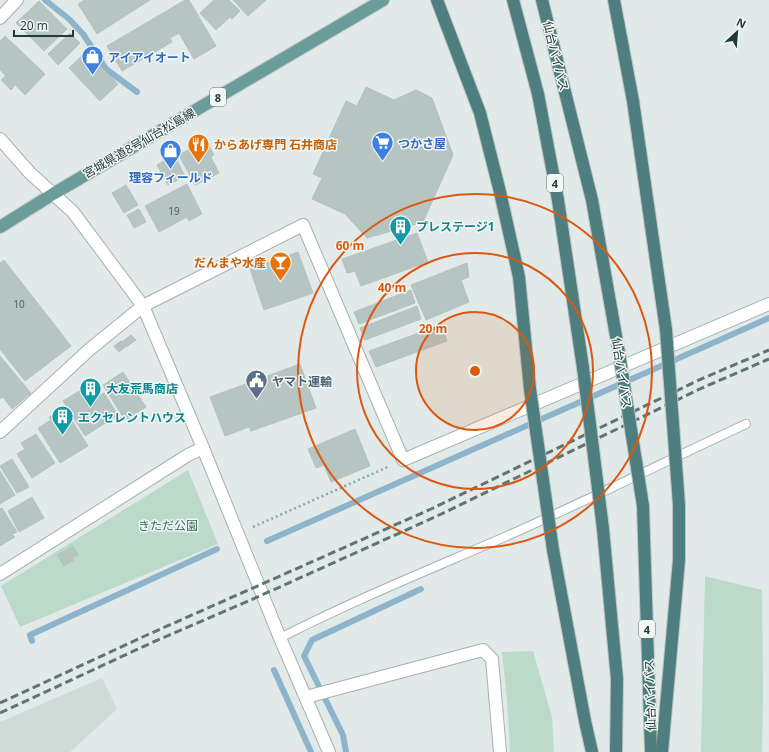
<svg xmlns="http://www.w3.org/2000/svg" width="769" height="752" font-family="'Open Sans','Noto Sans JP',sans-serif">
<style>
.built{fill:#d0dad7}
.green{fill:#bcdaca}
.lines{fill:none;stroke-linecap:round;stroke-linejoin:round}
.stream{stroke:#8eb4cb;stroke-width:6}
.building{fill:#b7c5c2;stroke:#b4c3c0}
.service-casing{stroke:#a4b1b0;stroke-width:10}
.minor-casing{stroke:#a4b1b0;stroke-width:14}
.primary-casing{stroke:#bdc4c3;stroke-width:14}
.trunk-casing{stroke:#bdc4c3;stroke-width:14}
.path{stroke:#85aba7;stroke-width:2.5;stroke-dasharray:2 3;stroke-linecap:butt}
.service{stroke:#fff;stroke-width:8}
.minor{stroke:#fff;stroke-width:12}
.primary{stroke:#6a9c9a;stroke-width:12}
.trunk{stroke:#4e7f7e;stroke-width:12}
.rail{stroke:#5e7574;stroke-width:3;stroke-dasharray:8 4;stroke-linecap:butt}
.trunk-bridge-casing{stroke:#bdc4c3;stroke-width:14;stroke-linecap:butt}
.trunk-bridge{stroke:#4e7f7e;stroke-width:12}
.ring{fill:none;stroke:#de570e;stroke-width:2}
.labels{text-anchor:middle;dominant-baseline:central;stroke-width:3;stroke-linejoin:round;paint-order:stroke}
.number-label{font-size:10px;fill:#485c5a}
.shield{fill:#f1f7f5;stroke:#617271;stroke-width:1}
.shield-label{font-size:11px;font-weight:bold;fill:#233938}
.street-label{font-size:12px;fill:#233938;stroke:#f1f7f5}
.shop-label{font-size:12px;font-weight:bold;fill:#366cbe;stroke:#f1f7f5;text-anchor:start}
.food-label{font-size:12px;font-weight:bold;fill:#c56008;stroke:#f1f7f5;text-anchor:start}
.culture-label{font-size:12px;font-weight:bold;fill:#0d838f;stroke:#f1f7f5;text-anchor:start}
.service-label{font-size:12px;font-weight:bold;fill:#4e5e75;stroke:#f1f7f5;text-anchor:start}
.park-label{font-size:12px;fill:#316c55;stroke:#f1f7f5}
.centre{fill:#de570e;stroke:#f1f7f5;stroke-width:2}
.ring-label{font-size:12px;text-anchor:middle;font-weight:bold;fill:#de570e;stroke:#f1f7f5;stroke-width:3;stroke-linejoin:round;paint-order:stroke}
</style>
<rect width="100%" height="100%" fill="#e1eae8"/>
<polygon class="built" points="102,678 117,709 70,752 0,752 0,722"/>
<g class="green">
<polygon points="188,470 218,544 20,627 1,586"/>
<polygon points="705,576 762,590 763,694 762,752 701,752"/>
<polygon points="533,651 552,717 554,752 510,752 507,701 502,652"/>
</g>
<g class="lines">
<g class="stream">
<polyline points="45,0 69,19 83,34 106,69 137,92"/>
<polyline points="267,541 769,318"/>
<polyline points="32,641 30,635 217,549"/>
<polyline points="274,670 311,752"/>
<polyline points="346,752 343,735 304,656 312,640 421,589"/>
</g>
</g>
<g class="building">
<polygon points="84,0 150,0 97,34 78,4"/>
<polygon points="185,0 189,0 216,46 194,59 179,33 170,38 172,42 122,71 107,46"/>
<polygon points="214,0 229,0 240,11 232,19 230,17 216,30 200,13"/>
<polygon points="233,0 266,0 248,16"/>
<polygon points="39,1 67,29 44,51 16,23"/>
<polygon points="70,33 80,43 58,65 48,54"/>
<polygon points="5,36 45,74 25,95 15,85 11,90 1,80 6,76 0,70 0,41"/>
<polygon points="84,54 97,67 99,65 118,84 100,101 69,68"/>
<polygon points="366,87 394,100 416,90 432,98 453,155 423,222 367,238 345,214 312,199 322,178 313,174 346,101 357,106"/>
<polygon points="206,140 214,155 211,157 219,173 195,185 179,155"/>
<polygon points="174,155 185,176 168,185 157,165"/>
<polygon points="187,184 202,214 189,221 187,217 159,232 145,206"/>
<polygon points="126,185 138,205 124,213 112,193"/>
<polygon points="139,209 146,222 134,228 127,215"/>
<polygon points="417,233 428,262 361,286 355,271 347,273 342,259"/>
<polygon points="298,252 313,293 264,310 250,269"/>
<polygon points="4,260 71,346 25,381 0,349 0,263"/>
<polygon points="467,263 469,277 461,280 469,302 426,320 411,285"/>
<polygon points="411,290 415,303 359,324 354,312"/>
<polygon points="417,306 421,319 365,340 360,328"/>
<polygon points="441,325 447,341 376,367 369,351"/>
<polygon points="131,335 136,340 126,347 122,342"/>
<polygon points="121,341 125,347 119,352 114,346"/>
<polygon points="0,356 31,393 12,409 3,397 0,399"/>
<polygon points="300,364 316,408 251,431 249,427 225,436 210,397"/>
<polygon points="123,372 146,407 125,420 103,385"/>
<polygon points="89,385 97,397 104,393 118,415 85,436 63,401"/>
<polygon points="64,408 88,446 60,463 38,428 51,420 49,417"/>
<polygon points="355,429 370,466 331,482 324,465 316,468 308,449"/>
<polygon points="36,434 55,463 32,478 17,454 25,449 21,443"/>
<polygon points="12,459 29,487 17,493 0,466"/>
<polygon points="0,471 15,495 0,504"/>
<polygon points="32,497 44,518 19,532 8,511"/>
<polygon points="2,508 17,532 12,534 15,537 0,546 0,509"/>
<polygon points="73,546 78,555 72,558 74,560 64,566 57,555"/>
</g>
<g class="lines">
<defs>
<path id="service" d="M280,638C352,601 426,571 500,539C583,503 664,462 746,424"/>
<g id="minor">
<polyline points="0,18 17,0"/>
<polyline points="0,139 30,173 73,212 143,306 203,448 280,638 329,752"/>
<polyline points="0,432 90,349 143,306 303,225 403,460 769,304"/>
<polyline points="0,574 188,455 203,448"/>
<polyline points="306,697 483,650 492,659 500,752"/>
</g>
<polyline id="primary" points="0,227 53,194 383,0"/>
<g id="trunk">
<polyline points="437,0 480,113 500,192 519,277 530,389"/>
<polyline points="513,0 538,94 558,200 583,368"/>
<polyline points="542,0 592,200 619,353"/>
<polyline points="614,0 633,101 666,330"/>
<polyline points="643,506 651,752"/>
<polyline points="603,529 617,679 616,752"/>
<polyline points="553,550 585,721 592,752"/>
<polyline points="662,752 679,560 679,505"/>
</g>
</defs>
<use href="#service" class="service-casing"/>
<use href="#minor" class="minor-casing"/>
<use href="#primary" class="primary-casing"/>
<use href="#trunk" class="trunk-casing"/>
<polyline class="path" points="253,527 390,466"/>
<use href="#service" class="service"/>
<use href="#minor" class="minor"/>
<use href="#primary" class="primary"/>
<use href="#trunk" class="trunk"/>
<g class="rail">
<polyline points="0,703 147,635 431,509 699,380 769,350"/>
<polyline points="0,713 151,643 262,595 435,517 702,388 769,359"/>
</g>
<defs>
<g id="trunk-bridge">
<polyline points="666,330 679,505"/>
<polyline points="619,353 643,506"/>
<polyline points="583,368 603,529"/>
<polyline points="530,389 553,550"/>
</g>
</defs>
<use href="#trunk-bridge" class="trunk-bridge-casing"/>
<use href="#trunk-bridge" class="trunk-bridge"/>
</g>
<circle cx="475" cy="371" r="59" fill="#de570e" fill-opacity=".12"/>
<g class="ring">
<circle cx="475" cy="371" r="59"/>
<circle cx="475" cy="371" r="118"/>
<circle cx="475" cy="371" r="177"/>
</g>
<defs>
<symbol id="shop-pin" viewBox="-11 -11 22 30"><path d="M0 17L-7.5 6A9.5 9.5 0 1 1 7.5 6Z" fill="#3f7fe0" stroke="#f1f7f5"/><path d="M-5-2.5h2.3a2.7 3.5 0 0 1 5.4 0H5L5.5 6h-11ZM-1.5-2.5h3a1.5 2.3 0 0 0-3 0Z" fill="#fff"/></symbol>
<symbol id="supermarket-pin" viewBox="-11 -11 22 30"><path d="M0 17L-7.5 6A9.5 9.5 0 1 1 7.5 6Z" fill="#3f7fe0" stroke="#f1f7f5"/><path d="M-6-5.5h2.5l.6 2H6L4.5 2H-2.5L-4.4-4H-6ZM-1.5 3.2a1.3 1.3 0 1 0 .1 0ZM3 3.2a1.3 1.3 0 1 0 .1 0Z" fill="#fff"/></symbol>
<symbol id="restaurant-pin" viewBox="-11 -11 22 30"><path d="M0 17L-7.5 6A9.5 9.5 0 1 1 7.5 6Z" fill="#e8710a" stroke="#f1f7f5"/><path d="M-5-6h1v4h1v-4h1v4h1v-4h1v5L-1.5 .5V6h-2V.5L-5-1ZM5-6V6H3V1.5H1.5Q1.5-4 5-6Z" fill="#fff"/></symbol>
<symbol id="building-pin" viewBox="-11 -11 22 30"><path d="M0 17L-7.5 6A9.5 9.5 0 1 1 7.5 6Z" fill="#0f9aa8" stroke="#f1f7f5"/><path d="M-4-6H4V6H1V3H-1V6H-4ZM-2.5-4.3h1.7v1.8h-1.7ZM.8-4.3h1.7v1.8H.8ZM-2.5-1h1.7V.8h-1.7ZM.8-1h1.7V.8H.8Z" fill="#fff"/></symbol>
<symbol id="bar-pin" viewBox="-11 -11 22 30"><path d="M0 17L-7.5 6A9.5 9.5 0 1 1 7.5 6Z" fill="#e8710a" stroke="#f1f7f5"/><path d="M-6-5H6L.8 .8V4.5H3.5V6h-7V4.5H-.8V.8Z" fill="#fff"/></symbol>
<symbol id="civic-pin" viewBox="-11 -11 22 30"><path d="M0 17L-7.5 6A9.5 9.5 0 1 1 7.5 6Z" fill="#5c6f8a" stroke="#f1f7f5"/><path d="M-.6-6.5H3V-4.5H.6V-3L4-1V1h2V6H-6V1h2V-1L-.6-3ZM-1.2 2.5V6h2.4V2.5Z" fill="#fff"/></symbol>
</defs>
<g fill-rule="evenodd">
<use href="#shop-pin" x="80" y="44" width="25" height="34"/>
<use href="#supermarket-pin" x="370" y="130" width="25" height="34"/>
<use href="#restaurant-pin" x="186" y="132" width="25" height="34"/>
<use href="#shop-pin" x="158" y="138" width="25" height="34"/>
<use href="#building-pin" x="388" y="214" width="25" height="34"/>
<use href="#bar-pin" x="268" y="250" width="25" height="34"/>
<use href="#civic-pin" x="244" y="368" width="25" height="34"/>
<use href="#building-pin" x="78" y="376" width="25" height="34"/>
<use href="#building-pin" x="50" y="404" width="25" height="34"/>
</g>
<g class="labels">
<g class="number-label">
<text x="174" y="211">19</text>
<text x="19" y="304">10</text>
</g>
<g class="shield">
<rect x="210" y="88" width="16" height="18" rx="3"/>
<rect x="547" y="174" width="16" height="18" rx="3"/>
<rect x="639" y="620" width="16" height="18" rx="3"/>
</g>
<g class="shield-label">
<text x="218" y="97">8</text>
<text x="555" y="183">4</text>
<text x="647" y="629">4</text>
</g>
<g class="street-label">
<text transform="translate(556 56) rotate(76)">仙台バイパス</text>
<text transform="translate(139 143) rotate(-30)">宮城県道8号仙台松島線</text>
<text transform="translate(622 373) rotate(81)">仙台バイパス</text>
<text transform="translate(650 695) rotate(-92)">仙台バイパス</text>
</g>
<g class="shop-label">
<text x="108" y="57">アイアイオート</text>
<text x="398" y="143">つかさ屋</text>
<text x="171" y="177" text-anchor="middle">理容フィールド</text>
</g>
<g class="food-label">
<text x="214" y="144">からあげ専門 石井商店</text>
<text x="266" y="262" text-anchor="end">だんまや水産</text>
</g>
<g class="culture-label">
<text x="416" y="226">プレステージ1</text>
<text x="106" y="388">大友荒馬商店</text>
<text x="78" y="417">エクセレントハウス</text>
</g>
<g class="service-label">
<text x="272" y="381">ヤマト運輸</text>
</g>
<g class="park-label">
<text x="168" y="525">きただ公園</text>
</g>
</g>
<circle cx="475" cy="371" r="6" class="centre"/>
<g class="ring-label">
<text x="350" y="250">60 m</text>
<text x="392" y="292">40 m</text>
<text x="433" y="333">20 m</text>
</g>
<g transform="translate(737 32) rotate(26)" stroke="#f1f7f5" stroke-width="3" paint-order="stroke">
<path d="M0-3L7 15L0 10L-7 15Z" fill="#233938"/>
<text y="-6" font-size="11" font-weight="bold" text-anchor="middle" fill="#233938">N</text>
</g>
<path d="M14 30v6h59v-6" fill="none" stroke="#233938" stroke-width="2"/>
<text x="20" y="30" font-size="12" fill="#233938" stroke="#f1f7f5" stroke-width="3" paint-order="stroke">20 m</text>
</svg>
